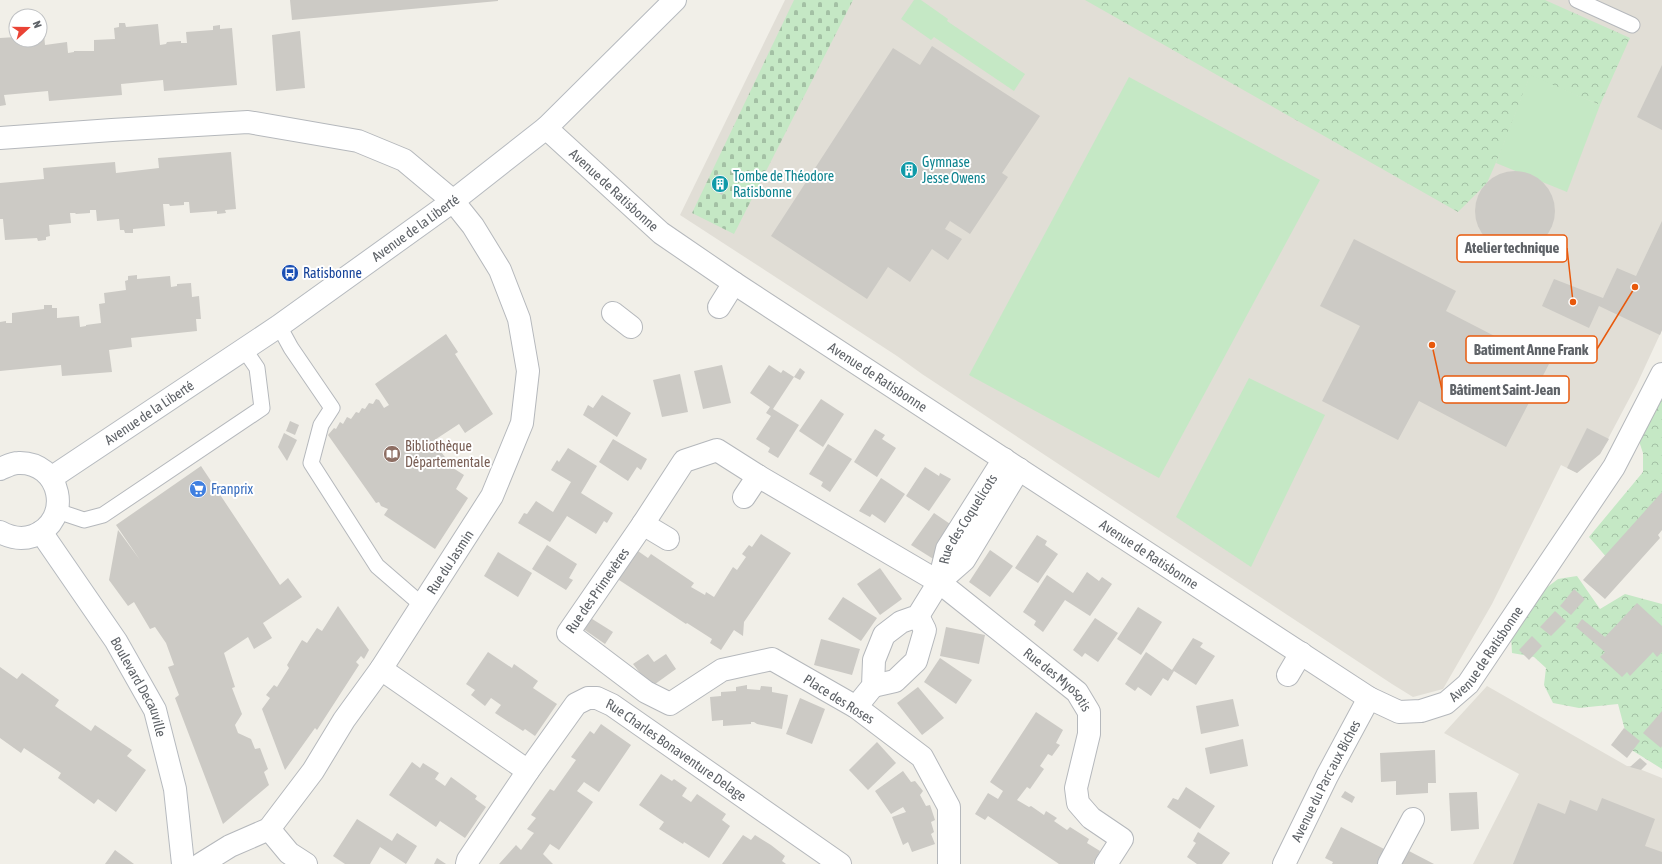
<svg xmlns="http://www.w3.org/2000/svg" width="1662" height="864" font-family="'Asap Condensed',sans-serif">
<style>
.education{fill:#e1ded6}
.forest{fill:url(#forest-crowns)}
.cemetery{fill:url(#cemetery-stones)}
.pitch{fill:#c5e8c5}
.building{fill:#cccac5}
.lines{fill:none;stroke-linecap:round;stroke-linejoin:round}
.lane-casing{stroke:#b5b8bc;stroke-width:17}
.street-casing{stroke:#b5b8bc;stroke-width:24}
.secondary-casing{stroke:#b6babf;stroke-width:24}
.lane{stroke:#fff;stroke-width:15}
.street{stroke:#fff;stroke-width:22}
.secondary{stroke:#fff;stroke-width:22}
.labels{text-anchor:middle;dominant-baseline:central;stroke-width:4;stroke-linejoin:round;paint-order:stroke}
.culture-label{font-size:14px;fill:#0d838f;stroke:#fff;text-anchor:start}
.street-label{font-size:14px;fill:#5f6368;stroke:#fff}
.transit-label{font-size:14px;fill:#164399;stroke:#fff;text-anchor:start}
.education-label{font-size:14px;fill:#785e54;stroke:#fff;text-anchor:start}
.shop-label{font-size:14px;fill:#366cbe;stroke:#fff;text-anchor:start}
.leader{fill:none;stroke:#e8590c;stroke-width:1.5}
.callout-dot{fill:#e8590c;stroke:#fff;stroke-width:1.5}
.callout{fill:#fff;stroke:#e8590c;stroke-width:1.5}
.callout-label{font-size:15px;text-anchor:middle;font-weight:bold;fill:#5f6368}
</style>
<defs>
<pattern id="forest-crowns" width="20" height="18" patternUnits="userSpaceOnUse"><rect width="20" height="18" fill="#c5e8c5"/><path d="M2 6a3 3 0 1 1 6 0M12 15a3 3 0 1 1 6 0" fill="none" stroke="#a3c0a4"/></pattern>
<pattern id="cemetery-stones" width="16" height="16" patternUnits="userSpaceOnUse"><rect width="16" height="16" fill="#c5e8c5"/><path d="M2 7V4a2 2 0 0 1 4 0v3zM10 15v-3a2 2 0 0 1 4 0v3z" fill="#a3c0a4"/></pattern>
</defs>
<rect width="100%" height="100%" fill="#f1efe8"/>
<g class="education">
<polygon points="785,0 1662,0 1662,330 1637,384 1600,454 1577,473 1561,465 1492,604 1443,689 1413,697 1392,684 922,374 897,356 680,215"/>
<polygon points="1487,686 1627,766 1632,766 1662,778 1662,864 1473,864 1519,774 1444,733"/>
</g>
<g class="forest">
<polygon points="1085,0 1545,0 1630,38 1600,105 1530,76 1501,151 1487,183 1458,212"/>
<polygon points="1662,378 1662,494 1608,559 1589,537 1643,472 1643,453 1636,432"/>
<polygon points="1577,576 1600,609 1625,594 1662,604 1662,769 1630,749 1618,704 1579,708 1553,703 1544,685 1546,668 1534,657 1512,653 1511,636 1517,610 1558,579"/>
</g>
<polygon class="cemetery" points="794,0 853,0 734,234 692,213"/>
<g class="pitch">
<polygon points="914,0 921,0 948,19 947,21 1025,74 1014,91 934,37 931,40 901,19"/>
<polygon points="1530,75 1600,105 1567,192 1496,163"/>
<polygon points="1129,77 1320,180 1159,478 969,375"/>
<polygon points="1249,378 1325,415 1251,567 1176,517"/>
</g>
<g class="building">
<polygon points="290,0 498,0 498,1 292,20"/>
<polygon points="119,23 125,23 126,27 158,24 160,45 166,44 167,42 181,41 181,43 187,43 186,32 213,30 213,26 220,25 220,29 232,28 237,85 164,91 163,80 121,84 122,95 49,101 48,91 4,95 6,105 0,106 0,38 16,37 16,40 40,40 40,34 44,34 45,45 67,42 68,53 74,52 74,51 94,51 94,40 115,39 114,28 119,27"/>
<polygon points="300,31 305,88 276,91 272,35"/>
<polygon points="932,46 1040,116 1002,173 1008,177 970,234 950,221 945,229 962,239 948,260 932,249 910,282 888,267 867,299 771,236 893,48 920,65"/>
<polygon points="1662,65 1662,130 1637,117"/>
<polygon points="231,152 236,209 225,210 226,213 217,214 217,211 190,213 189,202 184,202 184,205 170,206 169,204 163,204 165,226 133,229 133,233 125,233 124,230 120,230 119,219 97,221 96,210 90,210 90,213 76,214 75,213 70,213 71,223 49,225 50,236 46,237 46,240 38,241 37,238 5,240 3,219 0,219 0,183 44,179 43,168 115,162 116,173 159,168 158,158"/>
<circle cx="1515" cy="211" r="40"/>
<polygon points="717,174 729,180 722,195 711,188"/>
<polygon points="1662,221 1662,330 1660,335 1599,306 1589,328 1542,306 1554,279 1603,298 1617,268 1636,276"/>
<polygon points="1354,239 1456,291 1446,311 1549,364 1506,447 1419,401 1398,440 1322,401 1360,326 1320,306"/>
<polygon points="137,275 137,279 170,276 171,287 177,286 177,284 191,283 192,297 199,296 201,319 196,319 197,331 131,338 132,347 109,350 112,372 62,376 61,365 0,371 0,322 6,321 6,323 12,323 12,313 44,309 44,305 52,305 52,308 57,308 57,318 79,316 80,327 86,326 86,325 101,323 99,304 105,303 104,293 126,290 125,281 128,280 128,276"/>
<polygon points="446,334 458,352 455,354 493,414 465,433 459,424 433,441 453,468 464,475 456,489 468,498 435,549 384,515 388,509 381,506 379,502 376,503 328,435 334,428 336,429 340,422 343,424 347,417 351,419 356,412 359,413 362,408 365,409 369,403 373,404 376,399 379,400 384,408 389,405 375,384"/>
<polygon points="722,365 731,403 703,409 694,371"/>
<polygon points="769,365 781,373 783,370 794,377 773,409 799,425 778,458 768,452 770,448 756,439 771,416 766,413 770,407 750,393"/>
<polygon points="800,368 805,372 800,380 794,377"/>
<polygon points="680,374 688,412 662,417 653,380"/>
<polygon points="602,395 631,413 617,437 583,415 588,405 593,408"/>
<polygon points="821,399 844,414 823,447 799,431"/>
<polygon points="290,421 299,425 295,435 286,431"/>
<polygon points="1587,428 1609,439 1600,454 1577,473 1567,468"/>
<polygon points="875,429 885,435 882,439 896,448 877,477 854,462"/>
<polygon points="284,433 297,440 287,461 278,447"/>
<polygon points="613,439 647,459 641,470 637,467 628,481 599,462"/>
<polygon points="828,444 852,459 830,492 821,486 823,482 809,474"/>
<polygon points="568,448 597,466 581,493 613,513 607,523 604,521 596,534 567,516 550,542 518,523 524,513 527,514 536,501 553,512 571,482 551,470 557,460 559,462"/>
<polygon points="201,466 280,585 288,578 302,597 263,623 272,638 254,649 248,637 224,653 235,687 232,688 242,714 235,725 238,733 251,739 255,749 260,748 268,769 264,772 269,785 223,824 175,698 179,695 168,667 174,665 166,643 155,627 150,629 134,602 128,606 109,580 118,530 140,560 116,525"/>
<polygon points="925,467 939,476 940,473 951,479 929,511 906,496"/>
<polygon points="881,478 905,494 885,523 872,514 870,517 859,511"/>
<polygon points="1662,492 1662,530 1658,535 1660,538 1605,599 1583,580"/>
<polygon points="934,513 956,528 935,560 911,545"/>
<polygon points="761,534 791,553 744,622 743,636 734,630 721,650 710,643 712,639 687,623 686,624 616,578 635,549 648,558 651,554 694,583 691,587 705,595 706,592 714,597 733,567 737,570 746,557 742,554 749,545 752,547"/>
<polygon points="1037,535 1047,541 1045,545 1058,554 1038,583 1015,568"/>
<polygon points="547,545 577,564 569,578 573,580 566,590 532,569"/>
<polygon points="990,550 1013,566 990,597 969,582"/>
<polygon points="498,552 532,573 518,597 484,576"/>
<polygon points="880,568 902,599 880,615 857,584"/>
<polygon points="1087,572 1099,581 1102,577 1112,584 1090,616 1065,600 1043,632 1034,625 1036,621 1023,612 1047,575 1073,593"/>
<polygon points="1574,589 1585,599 1571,615 1560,606"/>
<polygon points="843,597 877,618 861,641 828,619"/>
<polygon points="1637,603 1662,626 1662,652 1657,657 1653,652 1630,676 1627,672 1622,677 1600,657 1605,652 1576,627 1582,619 1605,637"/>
<polygon points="338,606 369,650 364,659 361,656 356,662 359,665 317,730 315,728 285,770 262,709 270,698 266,695 274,685 277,687 289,668 287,665 302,640 307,643 317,628 322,631"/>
<polygon points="1138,607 1162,622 1141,655 1117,639"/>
<polygon points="1555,611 1566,621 1551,636 1540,627"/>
<polygon points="589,617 613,632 605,644 582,628"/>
<polygon points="1095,618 1118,633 1098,662 1085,653 1082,657 1073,650"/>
<polygon points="946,627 985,635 979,664 940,656"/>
<polygon points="1532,636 1542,646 1529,660 1519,650"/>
<polygon points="1193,638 1203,643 1200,647 1215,656 1196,685 1174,671 1168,681 1163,678 1151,696 1138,687 1135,691 1125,684 1146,652 1172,670"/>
<polygon points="821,639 860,649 852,675 814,665"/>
<polygon points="488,652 512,668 514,664 538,681 533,688 557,704 535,736 525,729 523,731 495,713 501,705 491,698 485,706 471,695 475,690 466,684"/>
<polygon points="648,654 654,662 666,654 676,669 651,687 633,664"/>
<polygon points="940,658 972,680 956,704 924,682"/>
<polygon points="0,667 17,679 22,673 59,700 55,706 91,731 95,725 132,750 127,756 146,770 116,812 98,799 94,804 58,778 61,773 24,748 21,753 0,738"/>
<polygon points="747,685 747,689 760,690 761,686 772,687 772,692 788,695 782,729 757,724 754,722 751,722 751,724 723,726 723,720 712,721 710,697 721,696 721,692 736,691 736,687"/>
<polygon points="918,687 944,718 922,735 897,703"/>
<polygon points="800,698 825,709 812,744 786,734"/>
<polygon points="1233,699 1239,726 1201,734 1196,706"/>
<polygon points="1662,711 1662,746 1661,748 1643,733"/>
<polygon points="1036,712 1063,730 1056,743 1060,745 1052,756 1048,754 1040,766 1044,769 1030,789 1027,787 1017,800 1029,807 1031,806 1044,815 1046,811 1057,818 1054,821 1067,830 1070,827 1089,839 1087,843 1100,851 1093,864 1059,864 988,816 985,820 975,814 988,793 998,799 1003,791 990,782"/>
<polygon points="601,724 631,745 599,792 584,782 577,791 593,802 559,850 550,844 543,854 553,864 499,864 516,845 521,850 530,838 534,833 527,829 536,818 531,815 550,789 554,791 576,760 571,757 590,731 594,734"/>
<polygon points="1624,728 1640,741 1627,758 1611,745"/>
<polygon points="1243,739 1248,766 1210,774 1205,748"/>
<polygon points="877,742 896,763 868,790 849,770"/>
<polygon points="1435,750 1436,783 1428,783 1428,793 1396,795 1396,781 1381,782 1380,753"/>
<polygon points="1640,758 1647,764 1641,770 1630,767"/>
<polygon points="412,762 420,768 423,763 439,773 435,779 445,786 451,777 477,796 475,799 486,807 465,838 440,821 436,827 389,795"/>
<polygon points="903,771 911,782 915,781 923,791 920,795 926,806 930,805 935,820 931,822 934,832 931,834 935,844 912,852 908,842 903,845 892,817 906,812 903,807 891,814 875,791"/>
<polygon points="661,774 672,781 674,779 687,788 682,796 691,802 697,794 726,814 722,820 730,826 709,858 684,842 683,844 659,829 664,822 639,805"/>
<polygon points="1186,787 1215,806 1200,829 1167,807 1173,798 1178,800"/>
<polygon points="1345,791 1355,797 1352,803 1341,797"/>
<polygon points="1477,792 1479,829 1451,831 1449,793"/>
<polygon points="1602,798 1655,819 1645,846 1662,852 1662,864 1513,864 1538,803 1565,814 1570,800 1597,811"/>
<polygon points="357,819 392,841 397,833 417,846 406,864 380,847 370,864 345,864 333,856"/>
<polygon points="1341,827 1390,852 1384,864 1332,864 1333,862 1325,858"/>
<polygon points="1198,832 1230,853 1222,864 1197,864 1187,857 1196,843 1193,841"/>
<polygon points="743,835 751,840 755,835 771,845 785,856 782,861 786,864 722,864"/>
<polygon points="115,850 134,864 105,864"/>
<polygon points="1407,850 1434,864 1399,864"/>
<polygon points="437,858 446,864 434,864"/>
</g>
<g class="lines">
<defs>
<g id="lane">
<polyline points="1577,0 1632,25"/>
<polyline points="279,326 291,348 332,408 321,425 311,463 377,566 422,605"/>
<polyline points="57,511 84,520 103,515 262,408 257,368 244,349"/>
</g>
<g id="street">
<path id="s1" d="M546,128L661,233L734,283L1369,698L1399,712L1421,711L1446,703L1468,684L1614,467L1662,374"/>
<polyline points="0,138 112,130 248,122 358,141 404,160 453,201 473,226 500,270 519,319 528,371 522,423 492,496 381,669 344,720 313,771 269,829 230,846 201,864"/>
<polyline points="719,307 734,283"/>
<polyline points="613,313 631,327"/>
<polyline points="744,497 758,476"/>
<polyline points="643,524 668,539"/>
<path id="s2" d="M939,582L947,549L1004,459"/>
<polyline points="381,669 528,771"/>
<polyline points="1288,675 1301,653"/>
<polyline points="873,686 895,681 916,661 925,630 918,616"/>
<polyline points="856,707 873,686 874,660 884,635 901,622 918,616 939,582 964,560 1019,469"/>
<polyline points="269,829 289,853 306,864"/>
<path id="s3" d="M467,864L468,860L528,771L576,704L588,698H597L612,705L840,864"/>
<path id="s4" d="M949,864V807L922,757L856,707L772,659L722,670L670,704L646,692L568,633L643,524L684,461L717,450L758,476L939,582L1077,692L1089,712V734L1076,788L1078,803L1091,818L1122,839L1106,864"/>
<path id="s5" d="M1284,864L1327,776L1369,698"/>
<polyline points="1389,864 1413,819"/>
</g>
<g id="secondary">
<path d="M0,469C5,467 12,463 18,463C61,461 74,520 33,536C21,540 11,538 0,532"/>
<path id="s6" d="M51,478L279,326L453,201L546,128L675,0"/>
<path id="s7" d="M41,532L116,641L155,710L175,789L183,864"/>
</g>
</defs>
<use href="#lane" class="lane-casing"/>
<use href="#street" class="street-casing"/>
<use href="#secondary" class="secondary-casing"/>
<use href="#lane" class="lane"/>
<use href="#street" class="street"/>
<use href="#secondary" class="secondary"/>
</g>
<defs>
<symbol id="building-disc" viewBox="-11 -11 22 22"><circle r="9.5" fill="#0f9aa8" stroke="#fff"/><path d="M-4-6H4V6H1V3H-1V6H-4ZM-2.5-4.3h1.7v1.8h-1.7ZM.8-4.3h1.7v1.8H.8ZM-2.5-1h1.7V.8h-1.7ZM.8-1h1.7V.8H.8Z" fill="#fff"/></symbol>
<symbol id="bus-disc" viewBox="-11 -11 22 22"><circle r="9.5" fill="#1a4fb4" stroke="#fff"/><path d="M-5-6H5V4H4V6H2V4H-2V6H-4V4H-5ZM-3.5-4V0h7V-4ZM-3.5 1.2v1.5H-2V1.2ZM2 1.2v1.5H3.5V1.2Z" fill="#fff"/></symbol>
<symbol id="library-disc" viewBox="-11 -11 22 22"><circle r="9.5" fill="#8d6e63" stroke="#fff"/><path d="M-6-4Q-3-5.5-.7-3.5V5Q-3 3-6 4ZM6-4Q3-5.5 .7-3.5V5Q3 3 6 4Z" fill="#fff"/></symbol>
<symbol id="supermarket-disc" viewBox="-11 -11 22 22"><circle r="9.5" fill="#3f7fe0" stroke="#fff"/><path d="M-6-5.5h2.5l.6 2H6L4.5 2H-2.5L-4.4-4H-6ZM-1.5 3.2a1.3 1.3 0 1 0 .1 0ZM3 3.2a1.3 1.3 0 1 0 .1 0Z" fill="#fff"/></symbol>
</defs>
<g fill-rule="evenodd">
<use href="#building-disc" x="899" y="160" width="20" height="20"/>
<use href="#building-disc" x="710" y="174" width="20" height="20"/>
<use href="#bus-disc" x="280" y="263" width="20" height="20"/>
<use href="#library-disc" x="382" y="444" width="20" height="20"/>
<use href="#supermarket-disc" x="188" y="479" width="20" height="20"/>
</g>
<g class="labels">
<g class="culture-label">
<text x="922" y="162">Gymnase<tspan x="922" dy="16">Jesse Owens</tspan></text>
<text x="733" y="176">Tombe de Théodore<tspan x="733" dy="16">Ratisbonne</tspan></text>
</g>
<g class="street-label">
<text stroke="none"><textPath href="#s1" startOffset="92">Avenue de Ratisbonne</textPath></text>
<text stroke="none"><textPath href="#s6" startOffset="442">Avenue de la Liberté</textPath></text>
<text stroke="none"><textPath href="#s1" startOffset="416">Avenue de Ratisbonne</textPath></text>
<text stroke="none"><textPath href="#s6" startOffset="118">Avenue de la Liberté</textPath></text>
<text stroke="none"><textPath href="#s2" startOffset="70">Rue des Coquelicots</textPath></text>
<text stroke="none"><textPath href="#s1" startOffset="740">Avenue de Ratisbonne</textPath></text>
<text transform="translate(450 562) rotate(-57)">Rue du Jasmin</text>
<text stroke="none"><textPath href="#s4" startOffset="583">Rue des Primevères</textPath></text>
<text stroke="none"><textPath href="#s1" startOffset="1148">Avenue de Ratisbonne</textPath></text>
<text stroke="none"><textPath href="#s4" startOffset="1186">Rue des Myosotis</textPath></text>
<text stroke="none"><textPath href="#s7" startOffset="184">Boulevard Decauville</textPath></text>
<text transform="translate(839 699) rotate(32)">Place des Roses</text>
<text stroke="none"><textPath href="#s3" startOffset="311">Rue Charles Bonaventure Delage</textPath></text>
<text stroke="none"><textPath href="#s5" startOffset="93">Avenue du Parc aux Biches</textPath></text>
</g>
<g class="transit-label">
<text x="303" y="273">Ratisbonne</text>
</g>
<g class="education-label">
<text x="405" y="446">Bibliothèque<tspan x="405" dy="16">Départementale</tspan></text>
</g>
<g class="shop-label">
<text x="211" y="489">Franprix</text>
</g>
</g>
<path class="leader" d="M1573 302L1567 248M1635 287L1597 349M1432 345L1442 390"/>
<g class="callout-dot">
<circle cx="1573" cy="302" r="4"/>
<circle cx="1635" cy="287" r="4"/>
<circle cx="1432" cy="345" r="4"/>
</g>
<g class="callout">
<rect x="1457" y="235" width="110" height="27" rx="4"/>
<rect x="1466" y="336" width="131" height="27" rx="4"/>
<rect x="1442" y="376" width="127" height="27" rx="4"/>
</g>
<g class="callout-label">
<text x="1512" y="253">Atelier technique</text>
<text x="1531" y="355">Batiment Anne Frank</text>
<text x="1505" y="395">Bâtiment Saint-Jean</text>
</g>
<g transform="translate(28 28) rotate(69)"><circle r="19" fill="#ffffff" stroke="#bfc1c3"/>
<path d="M0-3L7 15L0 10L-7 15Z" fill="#ea4335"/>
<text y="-6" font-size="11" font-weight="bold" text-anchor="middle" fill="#5f6368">N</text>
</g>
</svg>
